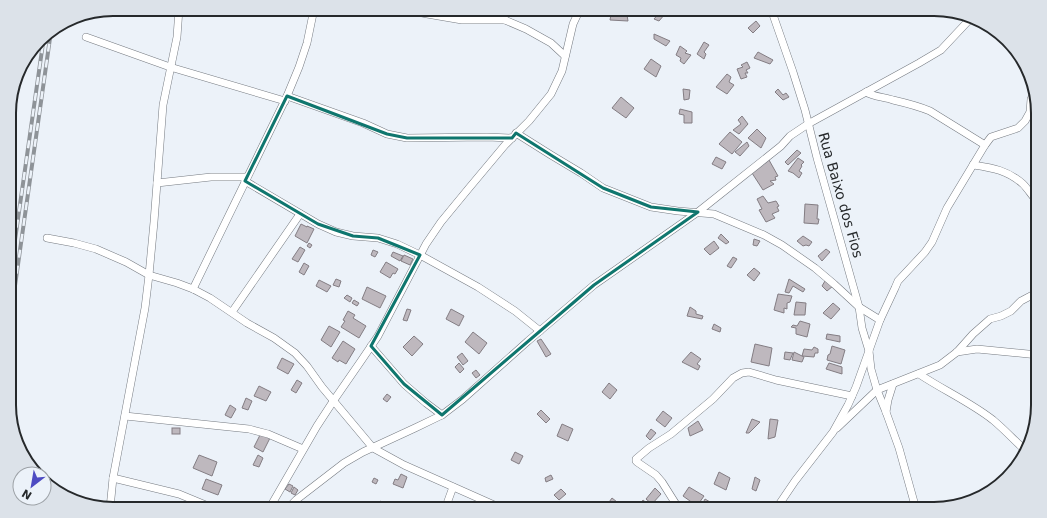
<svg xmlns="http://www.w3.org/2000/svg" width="1047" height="518" font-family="'DejaVu Sans',sans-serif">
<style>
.building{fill:#beb8be;stroke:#837d83}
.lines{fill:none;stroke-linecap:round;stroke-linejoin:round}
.street-casing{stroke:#757a81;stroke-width:8}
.street{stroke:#fff;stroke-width:7}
.rail-casing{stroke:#8e9398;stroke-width:4}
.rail{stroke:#ecf2f9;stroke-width:2.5;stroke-dasharray:8;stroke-linecap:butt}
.marked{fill:none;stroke:#0f766e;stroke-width:3;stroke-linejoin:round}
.labels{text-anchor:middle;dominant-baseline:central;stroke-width:4;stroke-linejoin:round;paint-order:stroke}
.street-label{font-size:14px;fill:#26292b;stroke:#ecf2f9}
.rim{fill:none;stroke:#26292b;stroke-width:2}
</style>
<rect width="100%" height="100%" fill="#ecf2f9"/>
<g class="building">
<polygon points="612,9 631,9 632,15 627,15 628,21 610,20"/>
<polygon points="728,9 742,9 736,15"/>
<polygon points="661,11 665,14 659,21 654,19"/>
<polygon points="756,21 760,26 753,33 748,28"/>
<polygon points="654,34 670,41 666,46 654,39"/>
<polygon points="704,42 709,45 704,52 706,54 704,59 697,54"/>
<polygon points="680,46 687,51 685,53 691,55 684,64 680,61 681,58 676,55"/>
<polygon points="758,52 773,60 770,64 754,58"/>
<polygon points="651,59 661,66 656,77 644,69"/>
<polygon points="747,62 750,68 746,70 748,73 745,73 747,77 741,79 737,69 743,67 741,65"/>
<polygon points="727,74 731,77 729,82 734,85 727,94 716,87"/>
<polygon points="683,89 690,90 689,99 684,100"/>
<polygon points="778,89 783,95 786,93 789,97 783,100 775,92"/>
<polygon points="621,97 634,108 626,118 612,108"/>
<polygon points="680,109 692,112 692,123 684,123 684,115 679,114"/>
<polygon points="742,116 748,124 739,134 733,130 741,124 738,120"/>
<polygon points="757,129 766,138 761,148 748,138"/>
<polygon points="730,132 742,142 732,154 719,144"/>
<polygon points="747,142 749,146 740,156 735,152"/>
<polygon points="797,150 801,153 788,165 785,162"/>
<polygon points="716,157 726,162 722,169 712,164"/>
<polygon points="798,158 804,162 801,165 802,166 799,171 802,173 799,178 793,173 788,171"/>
<polygon points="769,160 778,176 775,177 776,180 770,181 774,184 763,190 752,173"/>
<polygon points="763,196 768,203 776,201 779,206 777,207 779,211 772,214 775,218 766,222 759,210 762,209 757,199"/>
<polygon points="805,204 818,205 817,219 819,219 818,224 804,223"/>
<polygon points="301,224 307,227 307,226 314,229 307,243 295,236"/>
<polygon points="721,234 729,242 726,244 718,238"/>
<polygon points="803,236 812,242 809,246 806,245 803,246 797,241"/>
<polygon points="754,239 760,241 757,246 753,245"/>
<polygon points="714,241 719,248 710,255 704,249"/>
<polygon points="309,243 312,245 310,248 307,246"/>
<polygon points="300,247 305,250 298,262 292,259"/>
<polygon points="826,249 830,252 822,261 818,256"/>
<polygon points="373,250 378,252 375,257 371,255"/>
<polygon points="393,252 403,256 400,261 391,256"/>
<polygon points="404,255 413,259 410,265 401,261"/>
<polygon points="733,257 737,259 731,268 727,266"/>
<polygon points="386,262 398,269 395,274 393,273 390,278 380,272"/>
<polygon points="304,263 309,266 304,275 299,272"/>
<polygon points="754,268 760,273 754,281 747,275"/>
<polygon points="336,279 341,281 339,287 333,285"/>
<polygon points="789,279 805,289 803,292 793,286 789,293 785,292"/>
<polygon points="319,280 331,286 327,292 316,286"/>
<polygon points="825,281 833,286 827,291 822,286"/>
<polygon points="367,287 386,296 380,308 362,299"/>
<polygon points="778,294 792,296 790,302 787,303 787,309 784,308 784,313 774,310"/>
<polygon points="347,295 352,298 350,302 344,298"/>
<polygon points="354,300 359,303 357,306 352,303"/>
<polygon points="796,302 806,303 805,315 794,315"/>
<polygon points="833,303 840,309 831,319 823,313"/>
<polygon points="690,307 696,311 696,314 703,316 702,319 687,316"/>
<polygon points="407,309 411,310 407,321 403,320"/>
<polygon points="451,309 464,316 459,326 446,319"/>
<polygon points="348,311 355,315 353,318 366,326 359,338 341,327 345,321 343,320"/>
<polygon points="800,321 810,324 807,337 796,334 796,328 791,327 793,325 797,326"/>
<polygon points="714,324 721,328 720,332 712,329"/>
<polygon points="329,326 340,332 331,347 321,340"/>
<polygon points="473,332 487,343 479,354 465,342"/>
<polygon points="827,334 840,336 840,342 826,339"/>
<polygon points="414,336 423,344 412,356 403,347"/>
<polygon points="541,339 551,354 546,357 537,341"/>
<polygon points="343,341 355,349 346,364 339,360 338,362 332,358"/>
<polygon points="755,344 772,348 769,366 751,362"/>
<polygon points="832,346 845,350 841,364 827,360 828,355 830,354"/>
<polygon points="814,347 818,349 818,353 815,353 814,357 802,356 804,349 812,350"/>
<polygon points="691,352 701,359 697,364 700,366 698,370 682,362"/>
<polygon points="785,352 793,353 790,360 784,359"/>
<polygon points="794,352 804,357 802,362 792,360"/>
<polygon points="462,353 468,361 463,365 457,357"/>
<polygon points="282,358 294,364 288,374 277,368"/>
<polygon points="459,363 464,369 460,373 455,367"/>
<polygon points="829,363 842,367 842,374 826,369"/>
<polygon points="476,370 480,375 476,378 472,373"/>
<polygon points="297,380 302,383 296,393 291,390"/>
<polygon points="609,383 617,390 610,399 602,392"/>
<polygon points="259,386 271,392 266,401 254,396"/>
<polygon points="387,394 391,397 387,402 383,399"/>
<polygon points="246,398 252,401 248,410 242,408"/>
<polygon points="230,405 236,409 231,418 225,415"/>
<polygon points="541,410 550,419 546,423 537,414"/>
<polygon points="663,411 672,418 665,427 656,420"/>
<polygon points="752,419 760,422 749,433 746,433"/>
<polygon points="770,419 778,420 775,437 768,439"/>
<polygon points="698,421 703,430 690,436 688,428"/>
<polygon points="562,424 573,429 568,441 557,436"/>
<rect x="172" y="428" width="8" height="6"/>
<polygon points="651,429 656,433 650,440 646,436"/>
<polygon points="261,433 270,438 263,452 254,447"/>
<polygon points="515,452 523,456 519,464 511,460"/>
<polygon points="199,455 217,462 212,476 193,468"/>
<polygon points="258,455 263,458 259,467 253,465"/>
<polygon points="719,472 730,478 726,490 714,484"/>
<polygon points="401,474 407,477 403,488 393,484 395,479 398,480"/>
<polygon points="551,475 553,479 546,482 545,478"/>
<polygon points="755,477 760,480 756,491 752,489"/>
<polygon points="374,478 378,480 376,484 372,482"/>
<polygon points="206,479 222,485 218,495 202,489"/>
<polygon points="289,484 293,486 290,492 285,489"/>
<polygon points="294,487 298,490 295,495 291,493"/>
<polygon points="689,487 704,496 697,506 683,496"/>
<polygon points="655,488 661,494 652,504 646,499"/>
<polygon points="561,489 566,494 559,500 554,495"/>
<polygon points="612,498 617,502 612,509 604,509"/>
<polygon points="705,499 720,508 719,509 700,509"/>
<polygon points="643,500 654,509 636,509"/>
<polygon points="380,501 385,504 383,509 377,509"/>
</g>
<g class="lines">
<defs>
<g id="street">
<polyline points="402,9 427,14 462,20 505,20"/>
<polyline points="486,9 505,20 526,29 551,43 565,56"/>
<polyline points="771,9 793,72 805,110 817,158 859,307 862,328 869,351 871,369 877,390 886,412 899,448 916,509"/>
<polyline points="86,37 170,67 285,101"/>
<path d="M866,92C873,97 885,97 893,100C906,103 918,106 930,111L985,145"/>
<polyline points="287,96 363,123 387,134 407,138 487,137 512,138"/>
<polyline points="516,133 551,155 581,173 603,188 651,207 678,211 714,214 764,235 782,245 815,268 834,284 859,307 880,320"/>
<path d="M973,165C993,168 1007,170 1023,184C1028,189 1032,196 1037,201"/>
<polyline points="245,181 318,224 336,232 353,236 378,238 397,244 420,255 478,287 515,311 540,331"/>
<polyline points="157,183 211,177 247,177"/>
<polyline points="47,238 74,243 96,249 126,262 149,275 177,283 193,289 210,298 247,323 274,338 295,353 307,366 322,387 373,448 404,465 503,509"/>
<polyline points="193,289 287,96 299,67 307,43 314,9"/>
<polyline points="232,312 300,214"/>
<polyline points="371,346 404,384 426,403 442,415"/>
<polyline points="957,352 977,349 1038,355"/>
<path d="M919,374C943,390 970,402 993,420C1005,430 1015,441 1027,452"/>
<polyline points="886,412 888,400 893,384"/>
<polyline points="125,416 249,429 268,434 303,449"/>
<polyline points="837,428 877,390 940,365 957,352 973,334 990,319 1001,316 1011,311 1021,301 1038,292"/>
<polyline points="113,478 179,494 208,506"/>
<polyline points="110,508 113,478 145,308 149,275 154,222 163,105 177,37 179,9"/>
<polyline points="269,509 317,426 334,400 361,361 378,336 426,244 441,222 469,188 505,145 529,121 551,94 562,71 573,24 580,9"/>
<polyline points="287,509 296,500 344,463 363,452 415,428 442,415 463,399 528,341 594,285 698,212 781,146 790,136 808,124 919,63 941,50 971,18"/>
<polyline points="445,509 453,487"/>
<polyline points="679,509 662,482 656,475 637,462 636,461 636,459 649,448 671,434 713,399 733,378 742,373 749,372 776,380 852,396"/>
<polyline points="776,509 795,481 833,432 848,405 856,387 880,320 895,288 898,281 925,252 932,242 947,208 985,145 991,137 1018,128 1025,121 1030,112 1031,99 1034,93"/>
</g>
</defs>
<use href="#street" class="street-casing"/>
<use href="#street" class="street"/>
<defs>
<g id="rail">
<polyline points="10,275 44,36"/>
<polyline points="10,321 51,31"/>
</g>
</defs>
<use href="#rail" class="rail-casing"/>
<use href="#rail" class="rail"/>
</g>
<path class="marked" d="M287,96L387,134L407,138H512L516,133L603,188L651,207L698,212L594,285L442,415L404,384L371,346L420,255L378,238L353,236L318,224L245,181Z"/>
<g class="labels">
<g class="street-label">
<text transform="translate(841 195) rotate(74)">Rua Baixo dos Fios</text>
</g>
</g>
<path d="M0 0H1047V518H0ZM113 16H934A97 97 0 0 1 1031 113V405A97 97 0 0 1 934 502H113A97 97 0 0 1 16 405V113A97 97 0 0 1 113 16Z" fill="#dce2e9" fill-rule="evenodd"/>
<path class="rim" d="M113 16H934A97 97 0 0 1 1031 113V405A97 97 0 0 1 934 502H113A97 97 0 0 1 16 405V113A97 97 0 0 1 113 16Z"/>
<g transform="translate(32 486) rotate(211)"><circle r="19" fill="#ecf2f9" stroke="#9da2a7"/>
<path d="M0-3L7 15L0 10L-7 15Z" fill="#4d4bc2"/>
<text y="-6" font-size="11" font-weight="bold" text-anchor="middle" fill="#26292b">N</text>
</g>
</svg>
